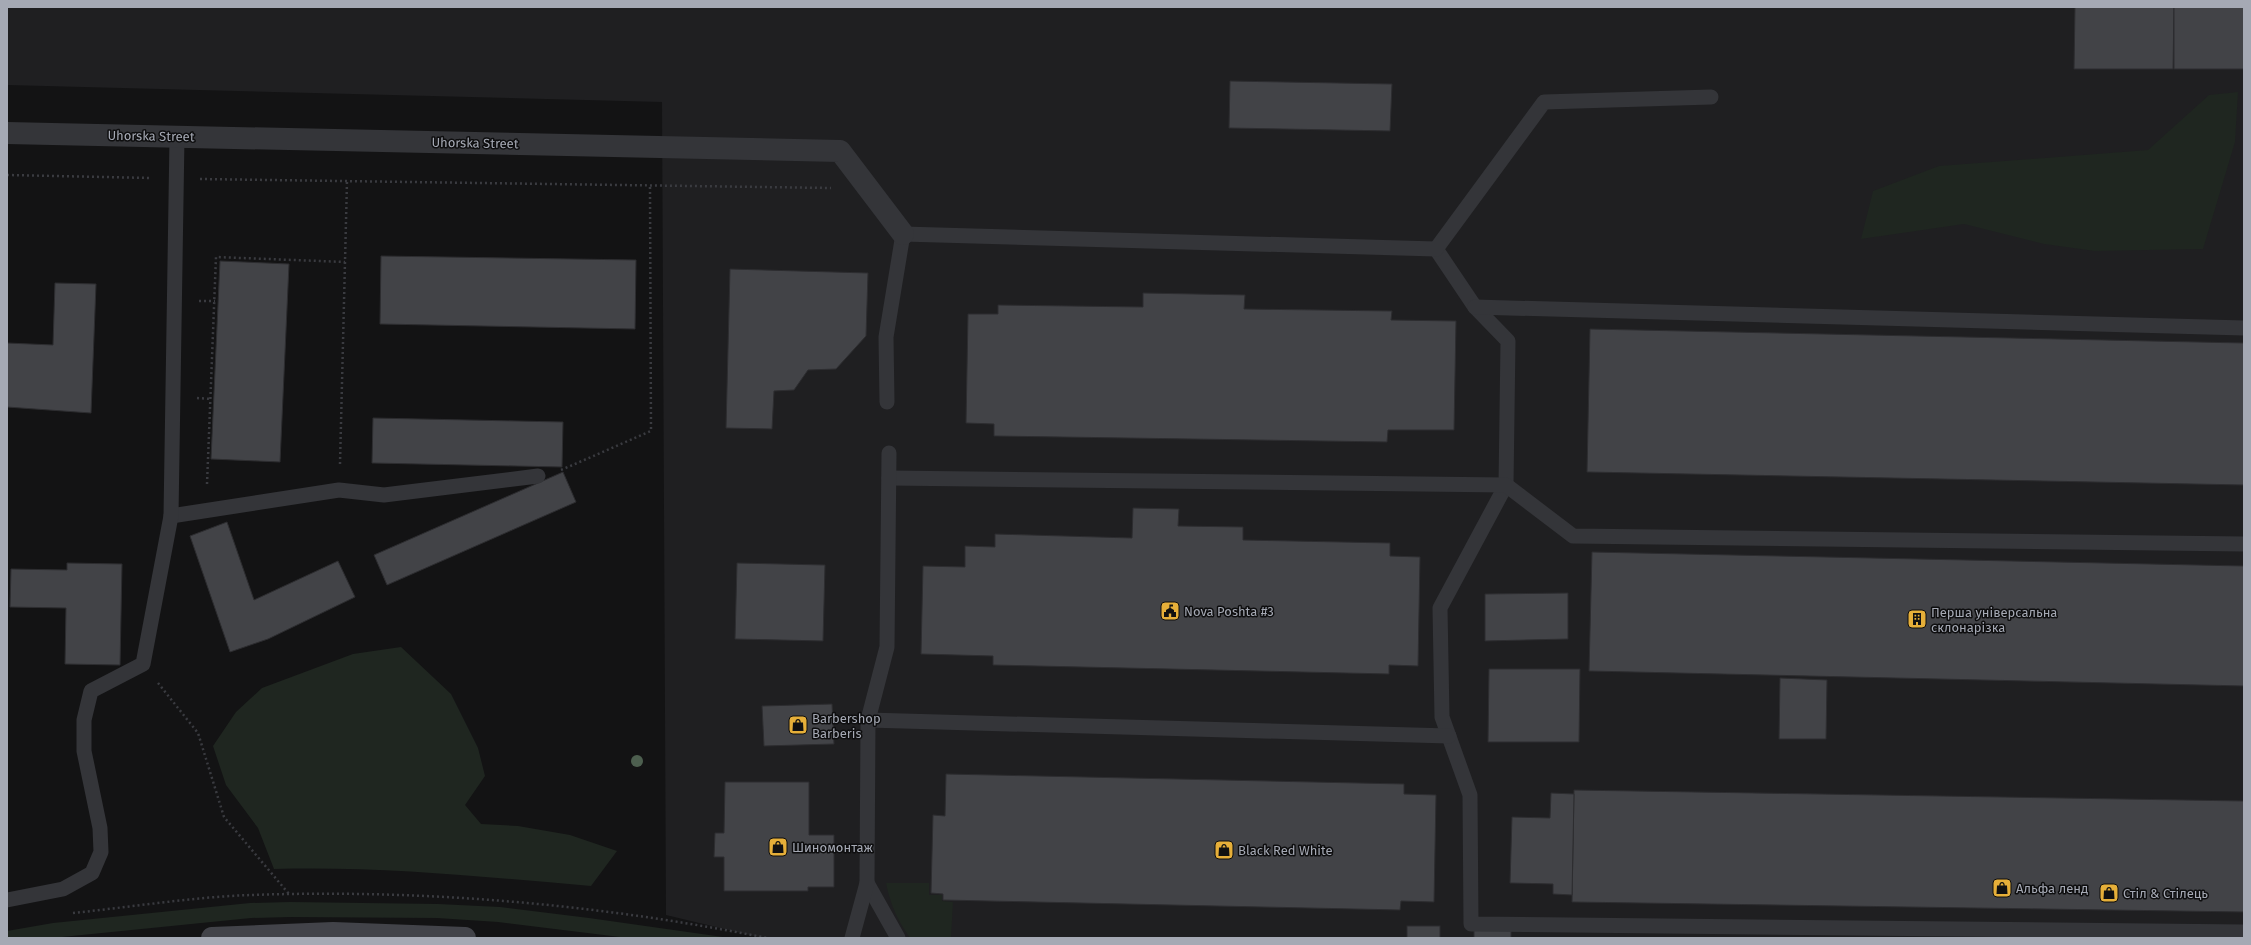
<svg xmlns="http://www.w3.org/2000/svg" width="2251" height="945" font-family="'Fira Sans',sans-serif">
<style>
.built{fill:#1f1f21}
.green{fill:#1f2620}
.building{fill:#424347;stroke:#2d2d30}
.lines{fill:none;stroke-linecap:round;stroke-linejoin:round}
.path{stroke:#3a3b40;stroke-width:2.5;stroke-dasharray:2 3;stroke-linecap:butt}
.service{stroke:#343539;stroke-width:15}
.minor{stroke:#343539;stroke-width:22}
.secondary{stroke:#424349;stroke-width:22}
.tree{fill:#4d5f4f}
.labels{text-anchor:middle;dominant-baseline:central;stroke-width:3;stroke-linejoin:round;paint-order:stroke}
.street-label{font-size:13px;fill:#a5a9b4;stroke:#0e0e0f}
.poi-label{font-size:13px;fill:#a5a9b4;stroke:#0e0e0f;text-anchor:start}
</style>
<rect width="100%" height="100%" fill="#131314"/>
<polygon class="built" points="7,7 2244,7 2244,938 762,938 666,915 662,102 7,85"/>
<g class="green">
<polygon points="2238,92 2235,142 2203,249 2095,251 2044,244 1964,224 1861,239 1873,191 1939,166 2148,150 2209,95"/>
<path d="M401,647L451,694L478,748L485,776L465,805L481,824L518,826L570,835L617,851L591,886C486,877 380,866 274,869L258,828L226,785L213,746L236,712L262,688L353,654Z"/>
<path d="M886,883H929V895H942V901L953,902L951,938H910C898,921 890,904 886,883Z"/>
<polygon points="290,902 438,904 500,907 589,918 730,938 628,938 498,922 437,918 290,917 251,918 52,938 7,938 7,931 53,923 250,903"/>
</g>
<g class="building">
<polygon points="2075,7 2174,7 2173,69 2074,69"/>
<rect x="2174" y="7" width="70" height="62"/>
<polygon points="1230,81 1392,84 1390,131 1229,128"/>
<polygon points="381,256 636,260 635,329 380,324"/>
<polygon points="220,261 289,264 280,462 211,459"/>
<polygon points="730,269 868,273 866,336 836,369 808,370 794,390 774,391 772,429 726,428"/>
<polygon points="55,283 96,284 91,413 7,407 7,343 53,345"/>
<polygon points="1143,293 1245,295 1244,309 1392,311 1391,320 1456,321 1454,430 1388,430 1387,442 994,436 994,424 966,423 968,314 998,314 998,305 1143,307"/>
<polygon points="1590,329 2244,343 2244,485 1587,472"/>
<polygon points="373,418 563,422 562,467 372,463"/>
<polygon points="563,472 576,502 387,585 374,555"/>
<polygon points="1133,508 1179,509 1178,526 1243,527 1243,540 1390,543 1390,556 1420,557 1418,666 1389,665 1389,674 993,665 993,656 921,654 923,566 965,567 965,546 995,547 995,534 1132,538"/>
<polygon points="227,522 254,600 338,561 355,597 268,639 230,652 190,536"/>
<polygon points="1592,552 2244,566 2244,686 1589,671"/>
<polygon points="67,563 122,564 120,665 65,664 66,608 10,607 11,569 67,570"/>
<polygon points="737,563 825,565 823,641 735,639"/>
<polygon points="1568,593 1568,639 1485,641 1485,594"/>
<polygon points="1489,669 1580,669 1579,742 1488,742"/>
<polygon points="1780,678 1827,680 1826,739 1779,739"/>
<polygon points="832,704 834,744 764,746 762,706"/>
<polygon points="946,774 1404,784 1404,794 1436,795 1434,902 1401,901 1400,910 943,900 943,894 931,893 933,815 945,816"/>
<polygon points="725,782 809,782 809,835 834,835 834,887 808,887 808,891 724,891 724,857 714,857 715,833 724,833"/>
<polygon points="1574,790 2244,801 2244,912 1572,902"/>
<polygon points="1551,793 1574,794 1572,895 1553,894 1553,884 1510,883 1512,817 1550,818"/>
<rect x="1407" y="926" width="33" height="12"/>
<polygon points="1474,929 1511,930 1511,938 1474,938"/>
</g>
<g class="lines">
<g class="path">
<polyline points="7,175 151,178"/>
<polyline points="200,179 831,188"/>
<polyline points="199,301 215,301"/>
<polyline points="197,398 211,399"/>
<polyline points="340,464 347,181"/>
<polyline points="561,470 651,431 650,186"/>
<polyline points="207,484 216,257 345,262"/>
<polyline points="158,683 198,733 224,817 289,894"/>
<path d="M73,913C131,907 193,897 251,895C423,889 598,904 767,938"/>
</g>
<g class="service">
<polyline points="1436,249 1475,307 1508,341 1506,485 1440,608 1442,717 1470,795 1471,924 2244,932"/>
<polyline points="1475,307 2244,328"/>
<polyline points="887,402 886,337 903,234 1436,249 1544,102 1711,97"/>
<polyline points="889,478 1506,485 1573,536 2244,544"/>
<polyline points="171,516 339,490 384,495 538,476"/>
<polyline points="868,720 1449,736"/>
<polyline points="867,883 898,938"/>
<polyline points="7,900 63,889 92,873 101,852 100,828 84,751 84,720 91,691 143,664 171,516 177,137"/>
<polyline points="852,938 867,883 868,720 887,647 889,453"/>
</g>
<polyline class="minor" points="7,133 840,151 903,234"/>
<polyline class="secondary" points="212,938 333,933 465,938"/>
</g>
<circle class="tree" cx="637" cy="761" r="6"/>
<defs>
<symbol id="civic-square" viewBox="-11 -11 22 22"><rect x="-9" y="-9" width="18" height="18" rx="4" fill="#e6af39" stroke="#0e0e0f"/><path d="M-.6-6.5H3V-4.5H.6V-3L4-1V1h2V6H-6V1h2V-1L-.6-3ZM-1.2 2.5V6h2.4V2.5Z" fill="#111"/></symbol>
<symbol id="building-square" viewBox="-11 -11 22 22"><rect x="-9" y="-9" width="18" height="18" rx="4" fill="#e6af39" stroke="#0e0e0f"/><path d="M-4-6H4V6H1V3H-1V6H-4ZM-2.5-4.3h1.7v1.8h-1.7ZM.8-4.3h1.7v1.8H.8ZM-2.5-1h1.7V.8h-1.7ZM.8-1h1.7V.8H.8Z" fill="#111"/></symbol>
<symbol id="shop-square" viewBox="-11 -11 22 22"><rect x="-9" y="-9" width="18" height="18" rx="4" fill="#e6af39" stroke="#0e0e0f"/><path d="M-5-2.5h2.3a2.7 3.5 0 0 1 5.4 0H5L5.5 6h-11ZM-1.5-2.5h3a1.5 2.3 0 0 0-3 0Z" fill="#111"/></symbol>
</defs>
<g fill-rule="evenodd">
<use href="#civic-square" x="1159" y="600" width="22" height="22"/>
<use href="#building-square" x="1906" y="608" width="22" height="22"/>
<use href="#shop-square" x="787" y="714" width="22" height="22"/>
<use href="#shop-square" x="767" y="836" width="22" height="22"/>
<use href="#shop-square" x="1213" y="839" width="22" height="22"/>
<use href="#shop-square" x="1991" y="877" width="22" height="22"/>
<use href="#shop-square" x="2098" y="882" width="22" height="22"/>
</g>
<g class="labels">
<g class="street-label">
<text transform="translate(151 136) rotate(1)">Uhorska Street</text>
<text transform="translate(475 143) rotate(1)">Uhorska Street</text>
</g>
<g class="poi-label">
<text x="1184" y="611">Nova Poshta #3</text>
<text x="1931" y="612">Перша універсальна<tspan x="1931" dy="15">склонарізка</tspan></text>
<text x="812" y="718">Barbershop<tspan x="812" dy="15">Barberis</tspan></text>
<text x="792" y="847">Шиномонтаж</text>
<text x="1238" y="850">Black Red White</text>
<text x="2016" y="888">Альфа ленд</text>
<text x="2123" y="893">Стіл &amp; Стілець</text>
</g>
</g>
<rect width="2251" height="945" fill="none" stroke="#a5a9b4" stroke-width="16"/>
</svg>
